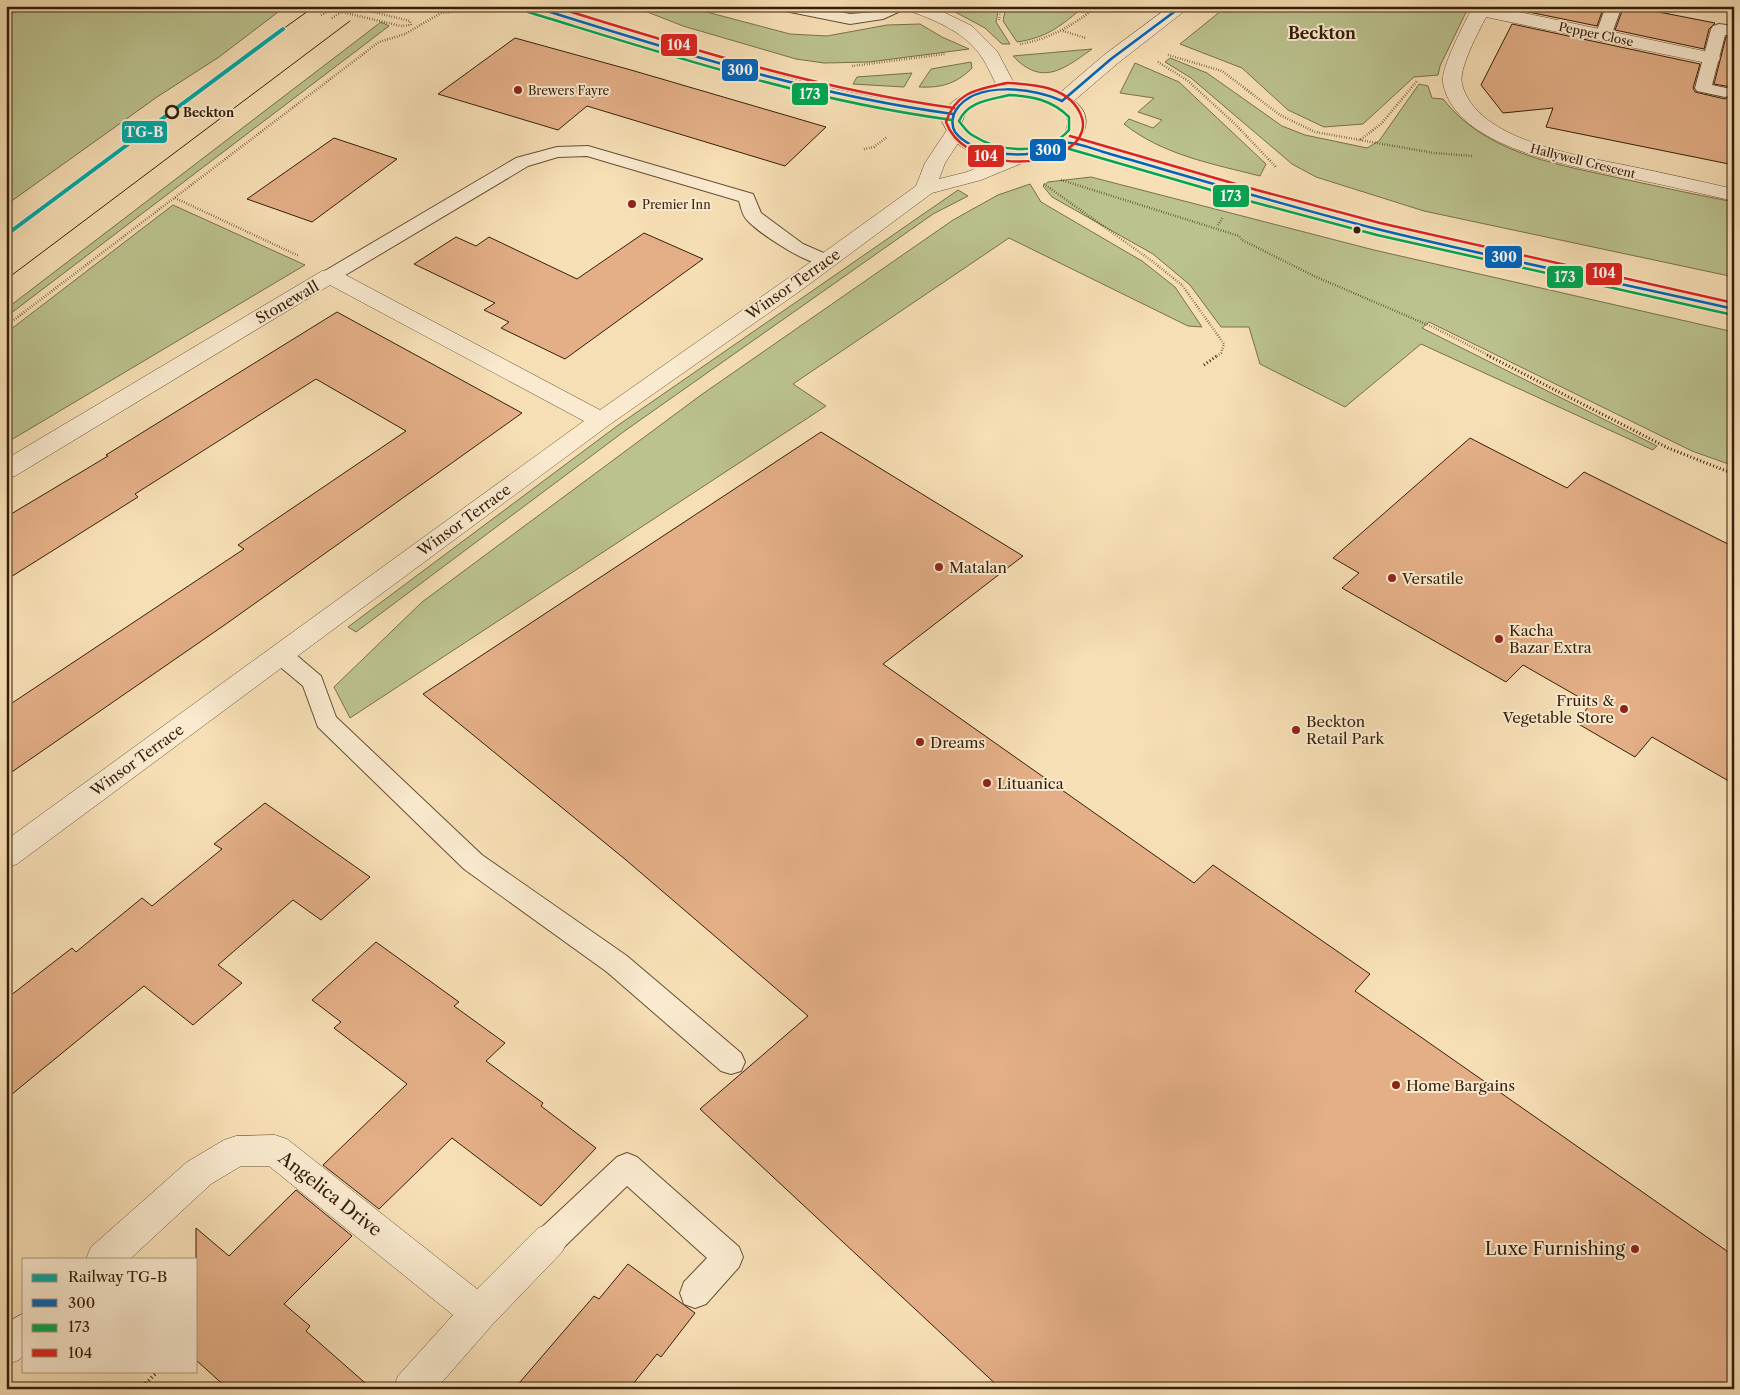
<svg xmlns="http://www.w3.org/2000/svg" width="1740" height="1395" font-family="'Libre Caslon Text',serif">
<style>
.green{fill:#bbc28e;stroke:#78704c}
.building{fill:#e4af87;stroke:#361e09}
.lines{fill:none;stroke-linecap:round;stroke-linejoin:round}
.service-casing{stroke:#664e34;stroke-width:2}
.minor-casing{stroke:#664e34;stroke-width:1}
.tertiary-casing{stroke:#664e34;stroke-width:1}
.primary-casing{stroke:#361e09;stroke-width:1}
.path-far2{stroke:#361e09;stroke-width:2.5;stroke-dasharray:0.5 2;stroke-linecap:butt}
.path-far1{stroke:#361e09;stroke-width:3;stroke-dasharray:1 2.5;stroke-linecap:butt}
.path{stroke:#361e09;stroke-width:4;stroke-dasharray:1 3;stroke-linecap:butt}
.service{fill:#faeacf;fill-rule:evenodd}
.minor{fill:#faeacf;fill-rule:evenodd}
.tertiary{fill:#faeacf;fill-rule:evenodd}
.primary{fill:#f7dfb5;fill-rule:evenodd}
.tram{stroke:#361e09;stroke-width:1}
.bus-1-casing{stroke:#faeacf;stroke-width:5}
.bus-2-casing{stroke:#faeacf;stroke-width:5}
.bus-3-casing{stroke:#faeacf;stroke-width:5}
.bus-1{stroke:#0065bd;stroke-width:2.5}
.bus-2{stroke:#00a651;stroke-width:2.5}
.bus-3{stroke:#dc241f;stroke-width:2.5}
.rail-1-casing{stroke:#faeacf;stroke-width:6}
.rail-1{stroke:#03a8a5;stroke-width:4}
.poi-dot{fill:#8f2418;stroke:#faeacf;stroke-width:2}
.stop-dot{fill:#faeacf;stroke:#361e09;stroke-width:2.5}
.bus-dot{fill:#361e09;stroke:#faeacf;stroke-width:2}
.labels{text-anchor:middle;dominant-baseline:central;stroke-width:4;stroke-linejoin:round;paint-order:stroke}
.far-street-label{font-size:12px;fill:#361e09;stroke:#faeacf}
.far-poi-label{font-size:12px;fill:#361e09;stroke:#faeacf;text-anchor:start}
.far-stop-label{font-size:12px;font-weight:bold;fill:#361e09;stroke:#faeacf;text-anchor:start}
.street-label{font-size:15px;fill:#361e09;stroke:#faeacf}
.poi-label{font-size:15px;fill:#361e09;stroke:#faeacf;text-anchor:start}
.far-district-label{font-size:16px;font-weight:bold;fill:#361e09;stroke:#faeacf}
.near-street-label{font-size:18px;fill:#361e09;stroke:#faeacf}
.near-poi-label{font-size:18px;fill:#361e09;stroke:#faeacf;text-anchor:end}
.line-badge{stroke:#faeacf;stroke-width:2}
.badge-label{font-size:14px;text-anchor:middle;font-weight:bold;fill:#fff}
</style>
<rect width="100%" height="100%" fill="#f7dfb5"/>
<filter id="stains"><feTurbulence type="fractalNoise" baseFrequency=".004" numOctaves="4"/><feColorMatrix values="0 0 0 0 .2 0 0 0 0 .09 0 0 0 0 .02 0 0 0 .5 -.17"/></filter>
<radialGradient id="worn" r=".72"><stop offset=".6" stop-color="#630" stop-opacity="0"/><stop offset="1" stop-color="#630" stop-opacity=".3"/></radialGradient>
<g class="green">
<polygon points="6,6 286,6 219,57 157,97 6,205"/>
<polygon points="632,6 684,6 790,34 827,36 887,25 920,24 942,37 969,49 869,62 824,63 796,59 683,26"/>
<polygon points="944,6 999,6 996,22 1010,44 1002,44 985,28"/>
<path d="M1006,6H1085C1060,26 1049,37 1017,42L1003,21Z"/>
<polygon points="1227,6 1469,6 1440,66 1438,75 1414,77 1363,124 1324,127 1288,110 1242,68 1180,44"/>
<polygon points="381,22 389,26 6,317 6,309"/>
<path d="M1092,49C1064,69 1042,87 1013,56Z"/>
<path d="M1170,58L1207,73L1282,126L1305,135L1367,148L1379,141L1419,84L1428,86L1432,98L1443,99C1484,151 1549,163 1610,176C1651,185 1692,194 1734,202V277L1424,211L1316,177L1292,164L1191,78L1165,62Z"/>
<path d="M971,62L972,68C956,84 941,88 919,87L931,69Z"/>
<path d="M1135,63L1179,82L1266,164L1260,176C1213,164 1163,155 1124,124L1129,119L1153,128L1162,120L1138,112L1154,98L1120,93Z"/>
<polygon points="912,73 904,87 853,84 857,77"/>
<polygon points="1091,177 1374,250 1734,332 1734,466 1692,451 1429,322 1422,328 1657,446 1653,450 1421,344 1345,407 1260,364 1249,327 1221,327 1190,285 1153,254 1052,197 1043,186 1048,182"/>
<polygon points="1030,184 1041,202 1142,261 1175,287 1202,327 1188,326 1009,238 793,384 826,406 350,718 334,687 422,602 701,395 953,220 998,195"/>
<polygon points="958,190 968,196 933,214 626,430 356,632 348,627 617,426"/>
<polygon points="173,205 305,265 6,443 6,333"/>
</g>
<g class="building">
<polygon points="1521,6 1604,6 1597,26 1519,10"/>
<polygon points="1624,6 1628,6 1715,23 1709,29 1704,49 1615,30"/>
<polygon points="1512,24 1700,64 1693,88 1695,92 1725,99 1734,94 1734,165 1546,127 1553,108 1503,113 1481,85"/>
<polygon points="1726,37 1734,38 1734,90 1731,87 1714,84"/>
<polygon points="515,38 631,70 826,127 785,166 587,106 558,130 438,94"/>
<polygon points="334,138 397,159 312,222 247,199"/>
<polygon points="644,233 703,259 565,359 501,328 509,322 484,310 495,303 414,264 456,237 476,246 489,237 577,279"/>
<polygon points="337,312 522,413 226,624 6,776 6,707 244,549 238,545 406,431 316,379 135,494 138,497 6,580 6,517 108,456 106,455"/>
<polygon points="821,432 1023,556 883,664 1194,883 1213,865 1370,974 1355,991 1734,1256 1734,1389 1001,1389 700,1109 808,1016 626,860 423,694"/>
<polygon points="1470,438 1567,488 1584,472 1734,547 1734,784 1652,737 1635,757 1575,722 1591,704 1523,665 1506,682 1342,588 1359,573 1333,558"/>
<polygon points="265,803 370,877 321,920 293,900 218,965 242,983 193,1025 144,986 6,1099 6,999 72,948 76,952 142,898 152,906 222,849 214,844"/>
<polygon points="376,942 459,1002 454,1006 505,1043 486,1061 543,1103 541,1106 596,1148 541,1206 452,1138 379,1209 323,1165 407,1084 334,1028 341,1022 312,1000"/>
<polygon points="296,1190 352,1236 284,1304 310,1326 306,1331 372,1389 228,1389 196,1360 196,1228 229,1256"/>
<polygon points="628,1264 695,1313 661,1357 657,1354 629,1389 514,1389 594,1296 599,1299"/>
</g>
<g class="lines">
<defs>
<g id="service">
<polygon points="777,6 809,6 850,14 875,12 887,6 908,6 905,9 883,19 850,24 785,11 780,9"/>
<polygon points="1606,6 1622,6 1611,36 1609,39 1597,39 1595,36"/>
<polygon points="1719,24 1734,26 1734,36 1725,35 1712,85 1731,89 1733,92 1731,95 1725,97 1697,91 1695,88 1711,29 1713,26"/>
<path d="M588,146L753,194L761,213L803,244L833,257L835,261L833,265C813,270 760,234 747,220C742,215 741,207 739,201L587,156L558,157L528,166L337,280L330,282L323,280L321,276L323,272L516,158L557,147Z"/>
<polygon points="280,646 288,648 321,676 336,717 482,855 627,956 741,1053 745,1062 741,1071 731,1074 721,1071 607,972 464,869 318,727 303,686 272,660 268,654 272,648"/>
<polygon points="627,1153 637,1157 739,1247 743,1257 739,1267 706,1304 695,1308 684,1304 680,1293 684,1282 707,1258 627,1186 561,1250 550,1254 539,1250 535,1240 539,1230 617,1157"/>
</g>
<g id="minor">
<path d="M904,6H931L972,26L997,51L1017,89L1015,93L1008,95L1001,93C994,82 990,70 983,59C966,32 935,20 907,10Z"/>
<path d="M1473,6H1491L1718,54L1720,58L1718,62L1711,64L1486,17C1479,31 1458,69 1462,84C1476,141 1581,156 1629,166C1664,173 1699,181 1734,189V201C1699,193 1665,185 1630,178C1577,167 1455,149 1443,83C1440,68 1466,21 1473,6Z"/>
<polygon points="956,125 963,127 966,131 945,163 939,179 967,172 1018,151 1025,149 1032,151 1035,155 1032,159 981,180 932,193 800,291 609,425 17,864 6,868 6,840 584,421 330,285 15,476 6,478 6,459 322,271 330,270 338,271 600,410 784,281 916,186 925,163 949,127"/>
<polygon points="275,1135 287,1139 477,1289 538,1228 550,1223 562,1228 568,1240 562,1252 492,1325 436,1389 393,1389 398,1376 453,1315 269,1166 241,1166 211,1184 130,1259 86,1259 91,1247 187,1162 224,1140 236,1136"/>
<polygon points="24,1313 24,1355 19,1360 6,1365 6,1323"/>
</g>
<polygon id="tertiary" points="1170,6 1191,6 1118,63 1069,105 1062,107 1055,105 1052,101 1055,97 1104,55"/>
<path id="primary" d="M521,6H550C680,45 811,93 947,108C977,67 1116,83 1080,139L1258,191L1382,223L1734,302V316L1372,233L1244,199L1070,149C1038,166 980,167 952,139C948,134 945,127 942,122L943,119C802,103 660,51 524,10ZM1008,95C1027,95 1082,103 1064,134C1036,157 980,156 962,122C968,101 989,99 1008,95Z"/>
</defs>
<use href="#service" class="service-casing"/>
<use href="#minor" class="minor-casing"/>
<use href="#tertiary" class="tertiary-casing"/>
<use href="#primary" class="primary-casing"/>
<g class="path-far2">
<polyline points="454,6 466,9"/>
<polyline points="333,10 401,26 411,25 410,21 361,9 364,6"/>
<polyline points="321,15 340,6"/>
<polyline points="6,17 25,6"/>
<polyline points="332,18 341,12"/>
<polyline points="999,20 1002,6"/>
<polyline points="1063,31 1086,38"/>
<path d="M1020,44C1050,39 1074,25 1097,6"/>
<polyline points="1168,55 1222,71 1280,115 1315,132 1360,140 1381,124 1417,81"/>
<polyline points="1158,62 1187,80 1235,124 1276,167"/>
<polyline points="852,66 945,54"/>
<polyline points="1360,140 1434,153 1473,156"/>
<polyline points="864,149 874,147 887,137"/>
<polyline points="1061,180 1239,236 1242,240 1314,276 1435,328 1490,356"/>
<polyline points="1044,184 1152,261 1182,285 1224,344 1221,353 1217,356"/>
<polyline points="175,198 299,256"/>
<polyline points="1218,225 1223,217"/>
<polyline points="6,326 379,42 405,34 441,13 469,10 474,6"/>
</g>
<g class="path-far1">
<polyline points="1487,355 1668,448 1734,474"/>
<polyline points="1204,365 1218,355"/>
</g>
<polyline class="path" points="152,1389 146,1383 158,1371"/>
<use href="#service" class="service"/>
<use href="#minor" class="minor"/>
<use href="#tertiary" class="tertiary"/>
<use href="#primary" class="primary"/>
<g class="tram">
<polyline points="283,29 308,11"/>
<polyline points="8,278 350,21"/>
</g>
<defs>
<g id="bus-1">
<path d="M531,6C672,50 807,94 953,114"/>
<path d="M1062,101C1035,88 976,80 956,110C952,116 951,125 955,132C973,155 1019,158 1044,151C1052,149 1059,144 1066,143C1075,141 1098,151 1107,153C1197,179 1287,206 1377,229C1495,258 1615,282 1734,309"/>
<polyline points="1062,101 1111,59 1182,6"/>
</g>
<g id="bus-2">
<path d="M528,12C669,55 805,100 952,120"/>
<path d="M1009,95C1032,96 1052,100 1069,117V130C1046,156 1000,153 972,135C967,132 963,126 959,121C968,101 990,100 1009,95Z"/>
<polyline points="1066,148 1249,201 1377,235 1733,315"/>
</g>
<g id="bus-3">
<path d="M552,6C685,47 816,89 954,108"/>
<path d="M1007,83C979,89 956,91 946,122C962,167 1043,173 1075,143C1081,137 1085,127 1082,118C1072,87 1035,84 1008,83"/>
<polyline points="1070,136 1253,189 1380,223 1734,303"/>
</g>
</defs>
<use href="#bus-1" class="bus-1-casing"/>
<use href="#bus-2" class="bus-2-casing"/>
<use href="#bus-3" class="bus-3-casing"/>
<use href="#bus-1" class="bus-1"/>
<use href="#bus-2" class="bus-2"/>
<use href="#bus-3" class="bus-3"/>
<defs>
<polyline id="rail-1" points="6,235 283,29"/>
</defs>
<use href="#rail-1" class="rail-1-casing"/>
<use href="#rail-1" class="rail-1"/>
</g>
<g class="poi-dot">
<circle cx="518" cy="90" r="5"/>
<circle cx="632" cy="204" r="5"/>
<circle cx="939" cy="567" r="5"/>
<circle cx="1392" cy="578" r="5"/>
<circle cx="1499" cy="639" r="5"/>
<circle cx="1624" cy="709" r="5"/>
<circle cx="1296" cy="730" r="5"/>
<circle cx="920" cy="742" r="5"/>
<circle cx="987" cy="783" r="5"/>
<circle cx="1396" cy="1085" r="5"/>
<circle cx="1635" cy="1249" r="5"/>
</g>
<circle class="stop-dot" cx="172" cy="112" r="6"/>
<circle class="bus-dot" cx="1357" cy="230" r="4.5"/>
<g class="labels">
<g class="far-street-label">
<text transform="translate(1596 34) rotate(12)">Pepper Close</text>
<text transform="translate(1583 161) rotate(14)">Hallywell Crescent</text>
</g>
<g class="far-poi-label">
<text x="528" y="90">Brewers Fayre</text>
<text x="642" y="204">Premier Inn</text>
</g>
<g class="far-stop-label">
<text x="183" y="112">Beckton</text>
</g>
<g class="street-label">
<text transform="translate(793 284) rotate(-35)">Winsor Terrace</text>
<text transform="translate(287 302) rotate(-30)">Stonewall</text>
<text transform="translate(464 520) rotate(-36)">Winsor Terrace</text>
<text transform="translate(137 760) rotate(-36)">Winsor Terrace</text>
</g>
<g class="poi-label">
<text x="949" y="567">Matalan</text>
<text x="1402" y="578">Versatile</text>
<text x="1509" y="630">Kacha<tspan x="1509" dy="17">Bazar Extra</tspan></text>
<text x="1614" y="700" text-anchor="end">Fruits &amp;<tspan x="1614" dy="17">Vegetable Store</tspan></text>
<text x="1306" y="721">Beckton<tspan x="1306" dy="17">Retail Park</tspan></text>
<text x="930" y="742">Dreams</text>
<text x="997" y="783">Lituanica</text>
<text x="1406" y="1085">Home Bargains</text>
</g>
<g class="far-district-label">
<text x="1322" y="33">Beckton</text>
</g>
<g class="near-street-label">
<text transform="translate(330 1194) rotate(38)">Angelica Drive</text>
</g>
<g class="near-poi-label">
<text x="1625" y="1249">Luxe Furnishing</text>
</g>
</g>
<g class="line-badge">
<rect x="660" y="33" width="38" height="24" rx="5" fill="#dc241f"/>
<rect x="721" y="58" width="38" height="24" rx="5" fill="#0065bd"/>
<rect x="791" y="82" width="38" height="24" rx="5" fill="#00a651"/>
<rect x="121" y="120" width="47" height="24" rx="5" fill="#03a8a5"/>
<rect x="1029" y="138" width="38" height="24" rx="5" fill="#0065bd"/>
<rect x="967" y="144" width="38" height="24" rx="5" fill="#dc241f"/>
<rect x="1212" y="184" width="38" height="24" rx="5" fill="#00a651"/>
<rect x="1484" y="245" width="39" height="24" rx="5" fill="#0065bd"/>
<rect x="1585" y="262" width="38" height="24" rx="5" fill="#dc241f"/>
<rect x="1546" y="265" width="38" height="24" rx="5" fill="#00a651"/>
</g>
<g class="badge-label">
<text x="679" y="50">104</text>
<text x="740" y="75">300</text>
<text x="810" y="99">173</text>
<text x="144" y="137">TG-B</text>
<text x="1048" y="155">300</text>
<text x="986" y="161">104</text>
<text x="1231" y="201">173</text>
<text x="1504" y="262">300</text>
<text x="1604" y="278">104</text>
<text x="1565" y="282">173</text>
</g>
<rect width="1740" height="1395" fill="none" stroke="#f7dfb5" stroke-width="25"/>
<rect x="8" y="8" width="1725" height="1380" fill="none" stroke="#361e09" stroke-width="2.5"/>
<rect x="12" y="12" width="1715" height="1370" fill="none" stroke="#361e09"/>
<rect x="22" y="1258" width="175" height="115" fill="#faeacf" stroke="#ac9880"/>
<rect x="32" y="1274" width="25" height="8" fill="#03a8a5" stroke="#ac9880"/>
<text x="68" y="1282" font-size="15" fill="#361e09">Railway TG-B</text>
<rect x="32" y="1299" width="25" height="8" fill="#0065bd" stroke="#ac9880"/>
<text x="68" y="1308" font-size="15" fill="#361e09">300</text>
<rect x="32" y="1324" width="25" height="8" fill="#00a651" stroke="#ac9880"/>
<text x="68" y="1332" font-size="15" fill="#361e09">173</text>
<rect x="32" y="1349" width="25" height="8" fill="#dc241f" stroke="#ac9880"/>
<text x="68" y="1358" font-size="15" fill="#361e09">104</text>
<rect width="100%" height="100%" filter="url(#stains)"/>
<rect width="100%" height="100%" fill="url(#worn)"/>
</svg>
